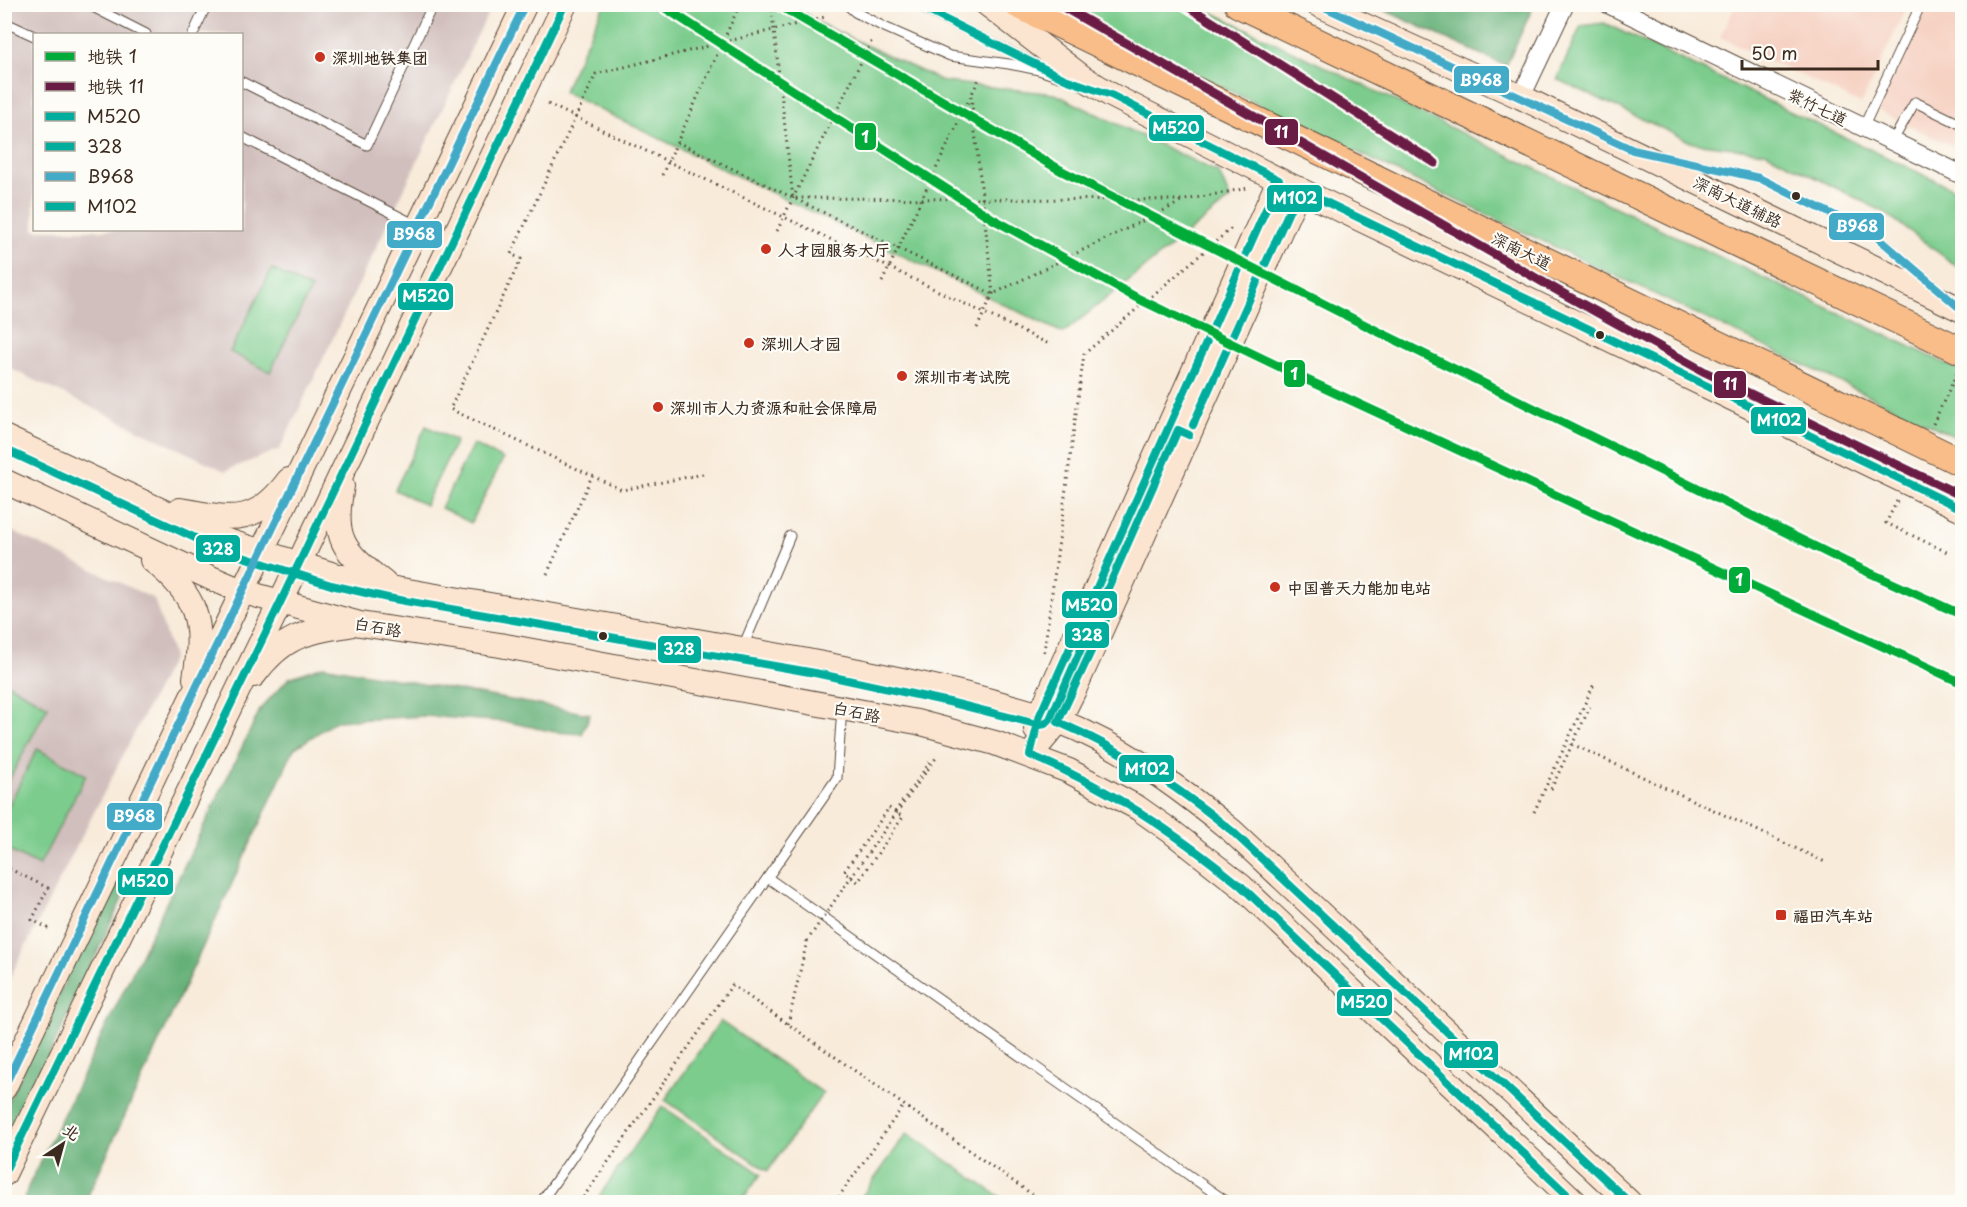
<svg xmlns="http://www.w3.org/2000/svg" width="1967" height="1207" font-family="'Playpen Sans','LXGW WenKai TC',sans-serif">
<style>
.built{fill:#f6d2c3}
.industrial{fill:#d1bfbd;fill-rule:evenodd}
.green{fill:#7ccc8d;stroke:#5c7b56;stroke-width:1.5}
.forest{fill:#65b078;stroke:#506d4b;stroke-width:1.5}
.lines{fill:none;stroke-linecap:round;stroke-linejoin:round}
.lane-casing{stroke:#57473a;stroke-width:11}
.street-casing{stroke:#57473a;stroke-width:20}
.secondary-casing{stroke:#57473a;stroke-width:26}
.primary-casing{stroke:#57473a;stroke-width:29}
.path{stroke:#57473a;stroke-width:3;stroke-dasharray:1.5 4.5;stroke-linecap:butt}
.lane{stroke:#fff;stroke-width:9}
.street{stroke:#fff;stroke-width:18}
.secondary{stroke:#fce5d0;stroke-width:24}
.primary{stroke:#f8bd89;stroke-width:27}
.path-bridge{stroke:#57473a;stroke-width:3;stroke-dasharray:1.5 4.5;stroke-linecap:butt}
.bus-1-casing{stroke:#fdfcf7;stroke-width:12}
.bus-2-casing{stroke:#fdfcf7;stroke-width:12}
.bus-3-casing{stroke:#fdfcf7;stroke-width:12}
.bus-4-casing{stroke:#fdfcf7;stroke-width:12}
.bus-1{stroke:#01ad9c;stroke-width:8}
.bus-2{stroke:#01ad9c;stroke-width:8}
.bus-3{stroke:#43aac7;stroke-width:8}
.bus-4{stroke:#01ad9c;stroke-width:8}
.metro-1-casing{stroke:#fdfcf7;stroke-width:14}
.metro-2-casing{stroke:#fdfcf7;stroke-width:14}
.metro-1{stroke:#00ab39;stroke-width:9}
.metro-2{stroke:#6a1d44;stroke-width:9}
.poi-dot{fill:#c8321e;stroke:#fdfcf7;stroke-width:2}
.bus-dot{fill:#3b2a1e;stroke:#fdfcf7;stroke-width:2}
.labels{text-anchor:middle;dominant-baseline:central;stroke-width:4.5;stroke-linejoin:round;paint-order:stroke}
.poi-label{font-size:16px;font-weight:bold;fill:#3b2a1e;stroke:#fdfcf7;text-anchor:start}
.street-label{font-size:16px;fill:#3b2a1e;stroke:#fdfcf7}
.line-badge{stroke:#fdfcf7;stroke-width:2}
.badge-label{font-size:16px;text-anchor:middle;font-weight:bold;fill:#fff}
</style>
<rect width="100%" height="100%" fill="#fdfcf7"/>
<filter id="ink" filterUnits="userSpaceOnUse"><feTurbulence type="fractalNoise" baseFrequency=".0167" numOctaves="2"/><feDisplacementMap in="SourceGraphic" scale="12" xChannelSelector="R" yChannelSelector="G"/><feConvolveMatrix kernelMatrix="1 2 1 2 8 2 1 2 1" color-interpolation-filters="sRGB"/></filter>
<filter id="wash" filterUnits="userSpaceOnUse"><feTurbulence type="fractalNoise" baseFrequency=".008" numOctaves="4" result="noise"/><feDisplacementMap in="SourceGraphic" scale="24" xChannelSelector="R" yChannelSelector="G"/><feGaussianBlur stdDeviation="1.35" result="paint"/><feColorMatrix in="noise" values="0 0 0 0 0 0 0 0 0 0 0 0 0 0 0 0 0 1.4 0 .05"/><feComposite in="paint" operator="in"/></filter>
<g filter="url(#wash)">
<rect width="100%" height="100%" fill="#f8ebda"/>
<g class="built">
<polygon points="1736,5 1736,4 1908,5 1861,104 1720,37"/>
<polygon points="1928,5 1962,5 1962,151 1877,110"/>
</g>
<g class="industrial">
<path d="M4,5H492L280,449L225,471L5,366ZM34,34H242V230H34Z"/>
<polygon points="5,528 154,599 173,657 5,987"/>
</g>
<g class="green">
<polygon points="604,5 796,5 814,21 944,82 1055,94 1219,173 1230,199 1063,333 563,92"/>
<polygon points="1052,5 1197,5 1675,236 1962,371 1962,440 1456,200"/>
<polygon points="1604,23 1962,193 1962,270 1884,212 1765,152 1693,143 1557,79 1581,26"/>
<polygon points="272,269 311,289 270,372 230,352"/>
<polygon points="426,426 456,441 425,505 395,490"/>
<polygon points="473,444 503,459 471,523 441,508"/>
<polygon points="8,684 48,706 8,782 4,780 4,691"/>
<polygon points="37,749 86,775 39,866 4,848 5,813"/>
<polygon points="720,1021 823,1093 768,1171 665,1100"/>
<polygon points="662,1106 761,1174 741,1202 595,1202"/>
<polygon points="907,1133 1007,1202 858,1202"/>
</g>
<g class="forest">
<polygon points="1373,5 1534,5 1506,66"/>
<polygon points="323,666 590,714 582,734 555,732 508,722 424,716 336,721 294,749 85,1202 23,1202 28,1187 261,708 289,678"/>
<polygon points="116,873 130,882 5,1150 5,1108"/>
</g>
</g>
<g filter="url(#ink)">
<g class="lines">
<defs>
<g id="lane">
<polyline points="87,4 146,34"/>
<polyline points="846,4 855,12 882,26 950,56 1009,64 1039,70 1074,82"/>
<polyline points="913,4 1042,67"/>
<polyline points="4,22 34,36"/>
<polyline points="193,34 207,4"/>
<polyline points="242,82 367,145 433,4"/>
<polyline points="1863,128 1921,4"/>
<polyline points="242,137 418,226"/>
<polyline points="1892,142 1915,102 1962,125"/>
<polyline points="1670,158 1759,178 1876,236 1934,286"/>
<polyline points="742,649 790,536"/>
<polyline points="768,878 1227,1202"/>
<polyline points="541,1202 837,778 842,708"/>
</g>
<g id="street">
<polyline points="1608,4 1962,175"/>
<polyline points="1521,97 1565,4"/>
</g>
<g id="secondary">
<polyline points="987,4 1082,77 1111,95 1279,180 1962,509"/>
<polyline points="1317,4 1521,97 1962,310"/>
<path d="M4,437L224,540L334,575L390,588C535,613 679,637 823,664C880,675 936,686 991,701C1023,710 1056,718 1086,733C1139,758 1187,794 1232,831L1629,1202"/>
<polyline points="4,481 211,578 244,592 360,624 500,645 917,722 995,743 1069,771 1138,808 1172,832 1241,886 1575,1202"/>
<path d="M342,486C332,540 343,551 384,583"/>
<path d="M180,510C232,519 254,527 289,480"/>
<path d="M152,560C197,595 205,622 195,678"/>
<path d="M254,675C282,637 303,632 349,625"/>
<polyline points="1036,730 1040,715 1279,180"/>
<polyline points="1030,755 1058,722 1074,690 1299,189"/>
<polyline points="4,1088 525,4"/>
<polyline points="4,1174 280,603 565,4"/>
</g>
<g id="primary">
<polyline points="1017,4 1962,463"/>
<polyline points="1238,4 1962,351"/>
</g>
</defs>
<use href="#lane" class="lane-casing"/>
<use href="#street" class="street-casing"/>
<use href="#secondary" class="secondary-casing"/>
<use href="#primary" class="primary-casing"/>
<g class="path">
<polyline points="771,4 793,198 1185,200 1248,188"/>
<polyline points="971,96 993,294 990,300"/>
<polyline points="548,104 1051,345"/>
<polyline points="677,142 993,294 1183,201"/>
<polyline points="674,149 740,4"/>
<polyline points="790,204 872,40"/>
<polyline points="895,255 979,79"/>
<polyline points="1933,424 1957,373"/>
<polyline points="703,474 622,490 450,409 521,259 511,254 596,74 825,17"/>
<polyline points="1897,501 1886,523 1947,552"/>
<polyline points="547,574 592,476"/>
<polyline points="1044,652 1084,354 1234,226"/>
<polyline points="1572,744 1825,862"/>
<polyline points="1551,789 1590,707"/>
<polyline points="4,799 10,788"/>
<polyline points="895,812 930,762"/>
<polyline points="1534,812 1595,682"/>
<polyline points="4,866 48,888 32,920 52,930"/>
<polyline points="851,877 938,755"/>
<polyline points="788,1024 807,941"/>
<polyline points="580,1202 732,985 1043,1202"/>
<polyline points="835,1202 904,1105"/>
</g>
<use href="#lane" class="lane"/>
<use href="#street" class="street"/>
<use href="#secondary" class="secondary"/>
<use href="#primary" class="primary"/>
<g class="path-bridge">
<polyline points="662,175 674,149"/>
<polyline points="777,231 790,204"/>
<polyline points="882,282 895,255"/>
<polyline points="977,328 990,300"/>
<polygon points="889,808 903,817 858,882 844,872"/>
<polyline points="807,941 851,877"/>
</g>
<defs>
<g id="bus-1">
<path d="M914,4L1065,79L1111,95L1279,180L1040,715L1030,755C1110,788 1174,832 1241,886L1575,1202"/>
<polyline points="4,1173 280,603 565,4"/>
</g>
<polyline id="bus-2" points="4,449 221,550 331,585 388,598 815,673 949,702 1040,725 1045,724 1050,719 1178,430 1189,435"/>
<g id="bus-3">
<polyline points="1318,4 1633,150 1759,178 1876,236 1962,310"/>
<polyline points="4,1087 525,4"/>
</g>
<g id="bus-4">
<polyline points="1193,425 1299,189 1962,509"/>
<path d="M1107,617L1058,722C1122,749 1178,787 1232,831L1629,1202"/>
</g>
</defs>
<use href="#bus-1" class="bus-1-casing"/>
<use href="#bus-2" class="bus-2-casing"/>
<use href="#bus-3" class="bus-3-casing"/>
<use href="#bus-4" class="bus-4-casing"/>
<use href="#bus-1" class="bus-1"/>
<use href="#bus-2" class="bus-2"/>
<use href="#bus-3" class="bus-3"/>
<use href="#bus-4" class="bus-4"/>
<defs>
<g id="metro-1">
<polyline points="659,4 993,219 1137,298 1307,380 1962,683"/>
<polyline points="777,4 1062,171 1377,331 1844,561 1962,615"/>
</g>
<g id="metro-2">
<polyline points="1058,4 1562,293 1705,372 1962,496"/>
<polyline points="1184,4 1435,163"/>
</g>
</defs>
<use href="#metro-1" class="metro-1-casing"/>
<use href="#metro-2" class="metro-2-casing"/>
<use href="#metro-1" class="metro-1"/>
<use href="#metro-2" class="metro-2"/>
</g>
</g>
<g class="poi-dot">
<circle cx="320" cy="57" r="6"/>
<circle cx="766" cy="249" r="6"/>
<circle cx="749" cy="343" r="6"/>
<circle cx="902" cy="376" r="6"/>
<circle cx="658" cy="407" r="6"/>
<circle cx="1275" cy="587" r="6"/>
<rect x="1775" y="909" width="12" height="12" rx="3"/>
</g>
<g class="bus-dot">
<circle cx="1796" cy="196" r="5"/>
<circle cx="1600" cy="335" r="5"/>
<circle cx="603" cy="636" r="5"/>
</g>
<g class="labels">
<g class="poi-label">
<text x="332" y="57">深圳地铁集团</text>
<text x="778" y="249">人才园服务大厅</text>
<text x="761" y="343">深圳人才园</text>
<text x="914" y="376">深圳市考试院</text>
<text x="670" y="407">深圳市人力资源和社会保障局</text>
<text x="1287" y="587">中国普天力能加电站</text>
<text x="1793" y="915">福田汽车站</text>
</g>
<g class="street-label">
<text transform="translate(1818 106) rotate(26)">紫竹七道</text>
<text transform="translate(1738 201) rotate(26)">深南大道辅路</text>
<text transform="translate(1522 250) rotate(26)">深南大道</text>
<text transform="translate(378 626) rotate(10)">白石路</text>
<text transform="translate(857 711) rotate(11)">白石路</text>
</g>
</g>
<g class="line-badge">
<rect x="1453" y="65" width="57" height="29" rx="6" fill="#43aac7"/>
<rect x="1148" y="114" width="57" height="28" rx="6" fill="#01ad9c"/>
<rect x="1264" y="118" width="35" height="28" rx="6" fill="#6a1d44"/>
<rect x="854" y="122" width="23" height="29" rx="6" fill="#00ab39"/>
<rect x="1266" y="184" width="57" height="29" rx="6" fill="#01ad9c"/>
<rect x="1828" y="212" width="57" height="29" rx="6" fill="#43aac7"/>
<rect x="386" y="220" width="57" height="29" rx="6" fill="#43aac7"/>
<rect x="397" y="282" width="57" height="29" rx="6" fill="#01ad9c"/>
<rect x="1283" y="359" width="23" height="29" rx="6" fill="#00ab39"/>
<rect x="1713" y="370" width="34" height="29" rx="6" fill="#6a1d44"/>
<rect x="1750" y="406" width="57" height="29" rx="6" fill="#01ad9c"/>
<rect x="195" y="534" width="46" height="29" rx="6" fill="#01ad9c"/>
<rect x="1728" y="566" width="23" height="28" rx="6" fill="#00ab39"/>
<rect x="1061" y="590" width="57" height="29" rx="6" fill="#01ad9c"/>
<rect x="1064" y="621" width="46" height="28" rx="6" fill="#01ad9c"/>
<rect x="657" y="635" width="45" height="29" rx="6" fill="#01ad9c"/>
<rect x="1118" y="754" width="57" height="29" rx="6" fill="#01ad9c"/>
<rect x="106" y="802" width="57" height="29" rx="6" fill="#43aac7"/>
<rect x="117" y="867" width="57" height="29" rx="6" fill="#01ad9c"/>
<rect x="1336" y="988" width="57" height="29" rx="6" fill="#01ad9c"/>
<rect x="1443" y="1040" width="56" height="29" rx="6" fill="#01ad9c"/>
</g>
<g class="badge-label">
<text x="1481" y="86">B968</text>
<text x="1176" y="134">M520</text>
<text x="1281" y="138">11</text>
<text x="865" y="143">1</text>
<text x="1295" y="204">M102</text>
<text x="1857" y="232">B968</text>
<text x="414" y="240">B968</text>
<text x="426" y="302">M520</text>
<text x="1294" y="380">1</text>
<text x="1730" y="390">11</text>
<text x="1779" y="426">M102</text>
<text x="218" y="555">328</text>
<text x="1739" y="586">1</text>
<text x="1089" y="611">M520</text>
<text x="1087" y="641">328</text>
<text x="679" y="655">328</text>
<text x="1147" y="775">M102</text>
<text x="134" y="822">B968</text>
<text x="145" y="887">M520</text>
<text x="1364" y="1008">M520</text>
<text x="1471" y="1060">M102</text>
</g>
<rect width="1967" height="1207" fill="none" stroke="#fdfcf7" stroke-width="24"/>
<rect x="33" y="33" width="210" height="198" fill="#fdfcf7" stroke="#afa8a0" stroke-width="1.5"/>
<rect x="45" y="52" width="30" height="9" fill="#00ab39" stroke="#afa8a0" stroke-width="1.5"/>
<text x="87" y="63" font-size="18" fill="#3b2a1e">地铁 1</text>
<rect x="45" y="82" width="30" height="9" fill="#6a1d44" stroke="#afa8a0" stroke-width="1.5"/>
<text x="87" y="93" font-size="18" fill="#3b2a1e">地铁 11</text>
<rect x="45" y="112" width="30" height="9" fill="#01ad9c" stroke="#afa8a0" stroke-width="1.5"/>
<text x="87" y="123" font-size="18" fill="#3b2a1e">M520</text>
<rect x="45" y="142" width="30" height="9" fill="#01ad9c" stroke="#afa8a0" stroke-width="1.5"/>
<text x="87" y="153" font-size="18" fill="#3b2a1e">328</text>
<rect x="45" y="172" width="30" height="9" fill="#43aac7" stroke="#afa8a0" stroke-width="1.5"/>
<text x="87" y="183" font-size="18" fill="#3b2a1e">B968</text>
<rect x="45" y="202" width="30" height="9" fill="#01ad9c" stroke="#afa8a0" stroke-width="1.5"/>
<text x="87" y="213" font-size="18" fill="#3b2a1e">M102</text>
<g transform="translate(63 1144) rotate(36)" stroke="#fdfcf7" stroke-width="4.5" paint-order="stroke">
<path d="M0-4.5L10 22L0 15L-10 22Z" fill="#3b2a1e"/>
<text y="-9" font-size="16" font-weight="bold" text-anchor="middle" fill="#3b2a1e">北</text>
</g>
<path d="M1742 60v9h136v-9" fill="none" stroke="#3b2a1e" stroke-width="3"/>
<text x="1751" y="60" font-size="18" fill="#3b2a1e" stroke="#fdfcf7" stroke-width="4.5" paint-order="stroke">50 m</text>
</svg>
